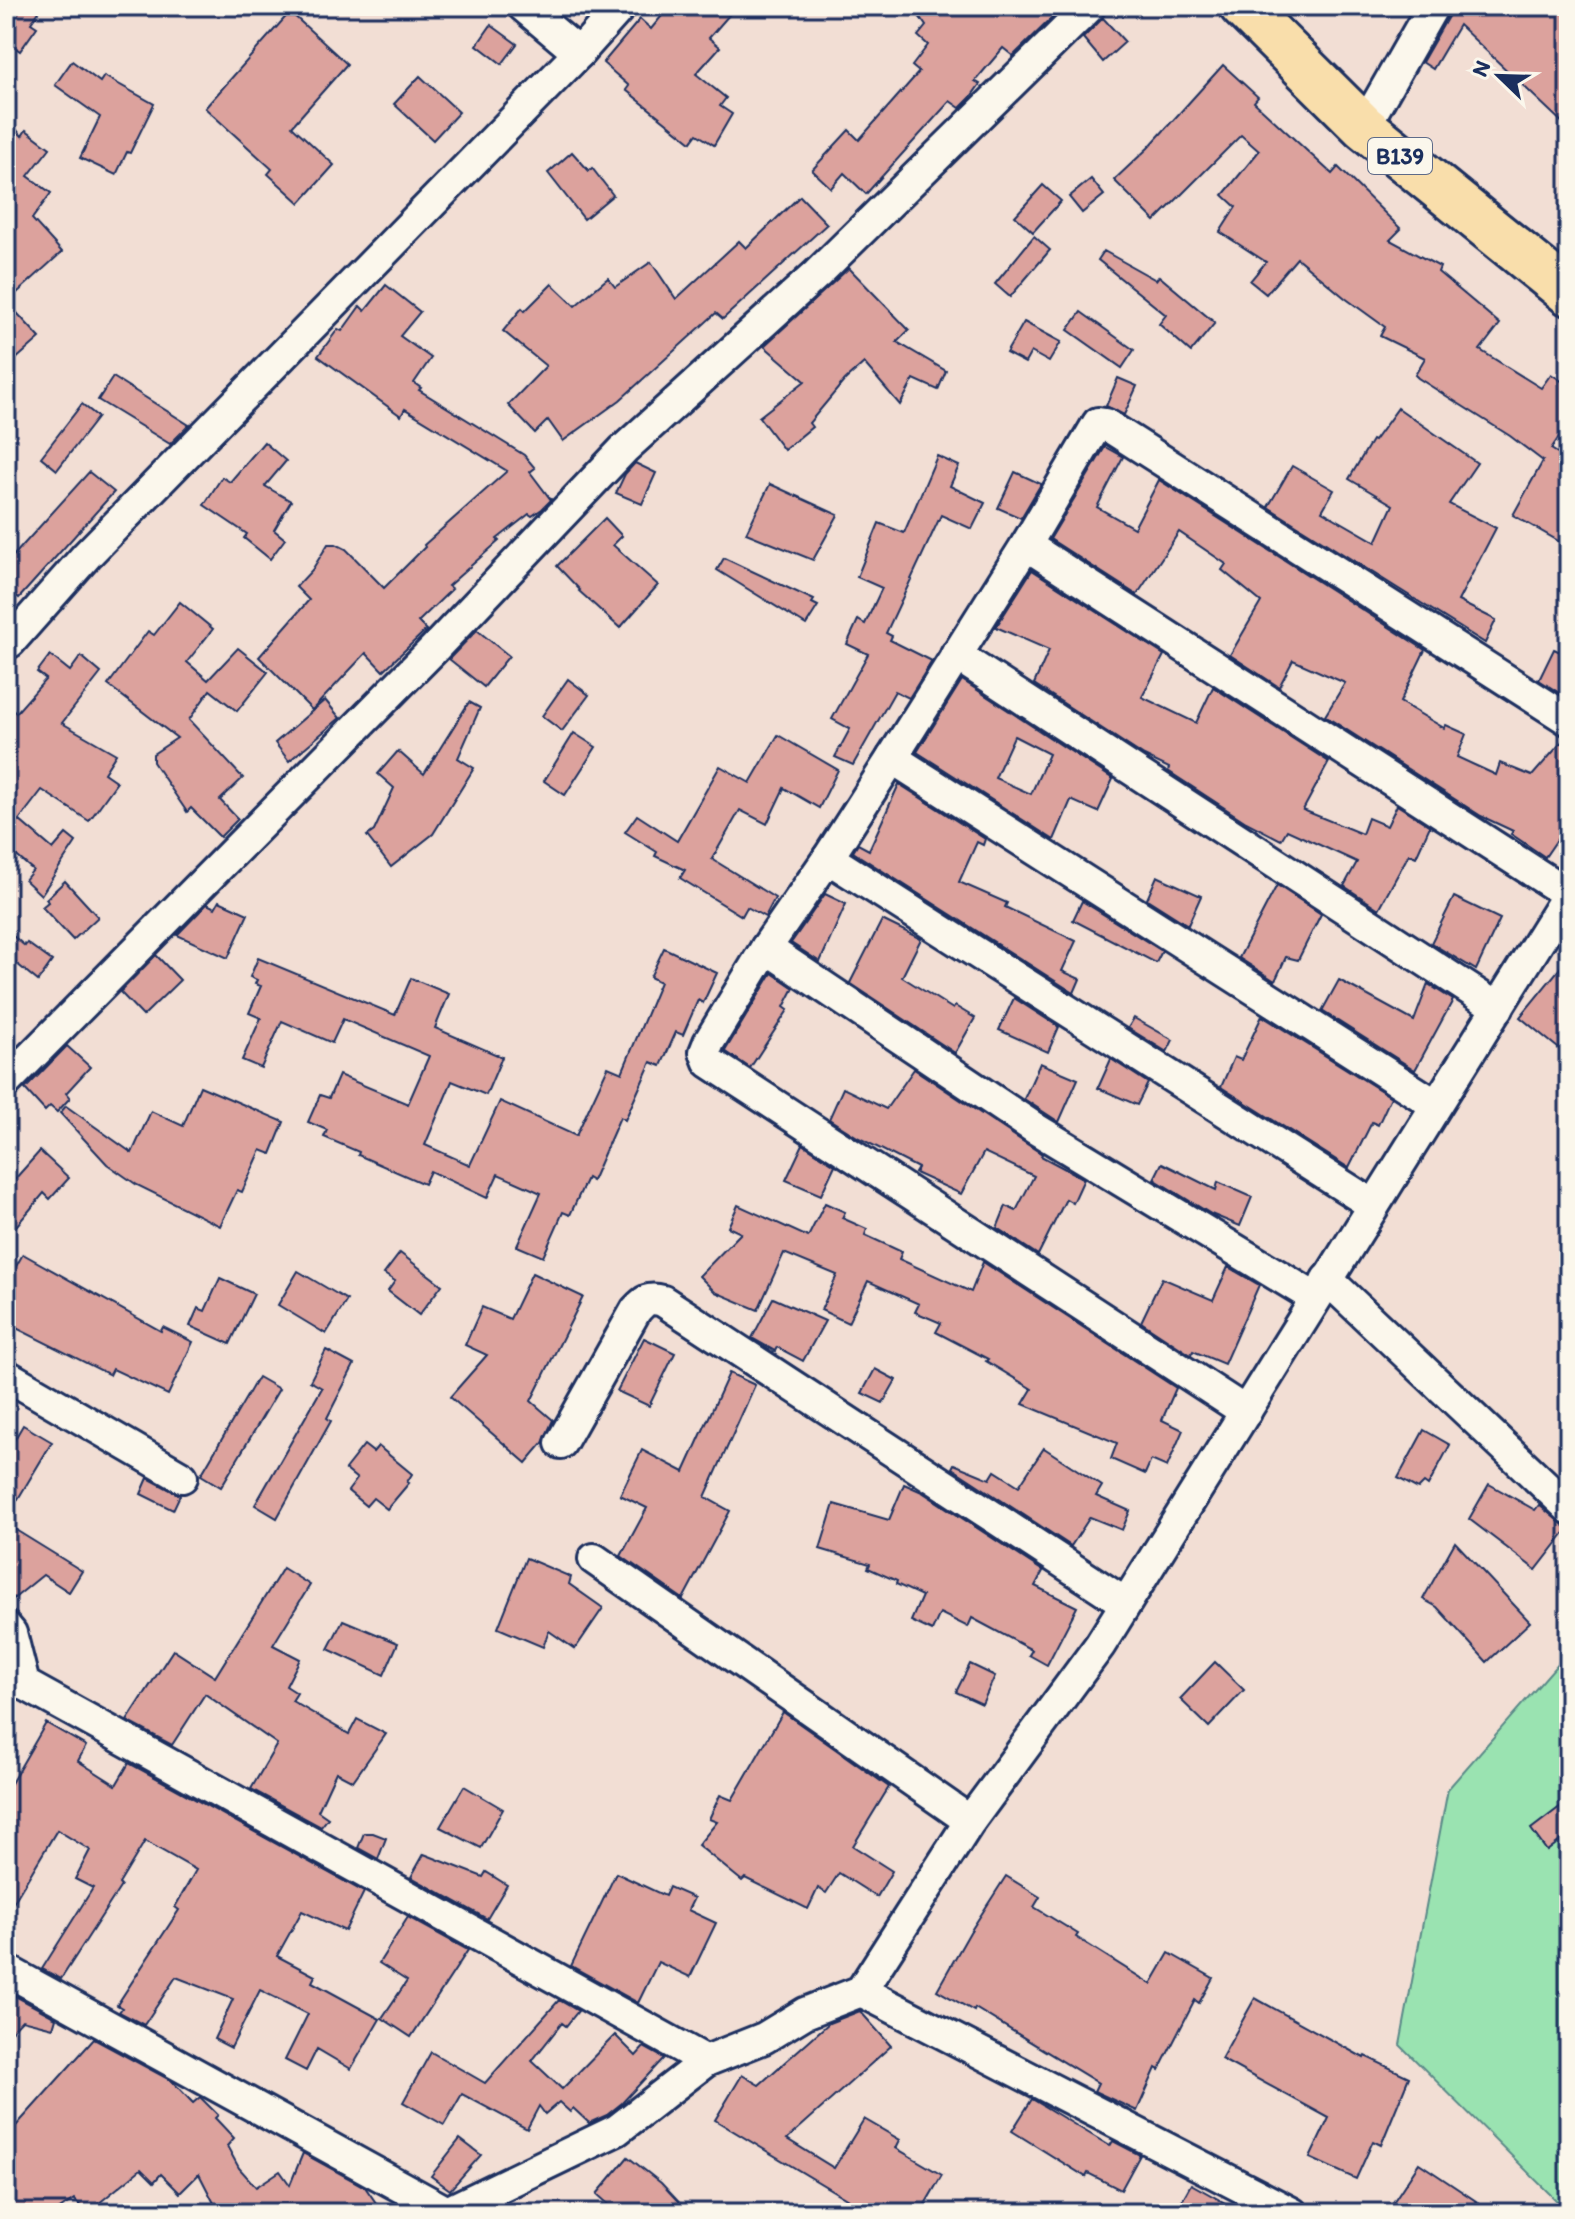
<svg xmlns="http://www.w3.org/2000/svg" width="1575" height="2219" font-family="Itim,sans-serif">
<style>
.green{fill:#9ae3b1;stroke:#5a8988;stroke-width:2}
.building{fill:#dca29d;stroke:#1b2f5e;stroke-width:2;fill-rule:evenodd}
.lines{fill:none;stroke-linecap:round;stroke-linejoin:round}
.street-casing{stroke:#1b2f5e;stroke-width:36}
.primary-casing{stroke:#1b2f5e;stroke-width:50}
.street{stroke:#fbf7ec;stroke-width:30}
.primary{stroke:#f9deab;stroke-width:44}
.labels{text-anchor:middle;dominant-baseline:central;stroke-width:8;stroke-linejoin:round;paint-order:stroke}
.shield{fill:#fbf7ec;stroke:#5e6b89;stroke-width:2}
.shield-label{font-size:22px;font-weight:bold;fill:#1b2f5e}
</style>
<rect width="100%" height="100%" fill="#f2ded4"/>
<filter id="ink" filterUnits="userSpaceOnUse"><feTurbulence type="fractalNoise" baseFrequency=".0125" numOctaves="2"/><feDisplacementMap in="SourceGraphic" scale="16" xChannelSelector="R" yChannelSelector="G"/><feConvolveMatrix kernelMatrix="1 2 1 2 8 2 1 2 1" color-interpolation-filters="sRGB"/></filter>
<g filter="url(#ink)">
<polygon class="green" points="1569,1651 1569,2213 1400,2045 1448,1789"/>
<g class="building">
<polygon points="6,6 43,6 31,23 37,27 20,51 6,41"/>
<polygon points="670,6 737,6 709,38 720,47 696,74 726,98 720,106 732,114 714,145 697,134 691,142 626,90 629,86 603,63 640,19 651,29"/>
<polygon points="912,6 1064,6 1013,56 1003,48 975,81 980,84 970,98 960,108 950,101 866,194 844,173 831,188 812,170 849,130 859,140 919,72 912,66 928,45 918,36 926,26"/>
<polygon points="1451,6 1560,6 1569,15 1569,129 1459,25 1433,69 1422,62 1449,15"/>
<polygon points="290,12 347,64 292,126 334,165 300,203 268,174 272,169 205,108"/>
<polygon points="1103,18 1125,42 1103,62 1083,38"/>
<polygon points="491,25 517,44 502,64 477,45"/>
<polygon points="72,61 100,82 104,76 154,104 130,153 127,152 116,175 80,158 100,117 55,85"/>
<polygon points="1223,65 1258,97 1254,102 1332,174 1338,167 1401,229 1390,240 1440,267 1438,272 1500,324 1480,350 1541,388 1551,374 1569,386 1569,422 1551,449 1569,460 1569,547 1513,515 1543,461 1510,436 1418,378 1415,375 1425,358 1380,336 1385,327 1345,298 1297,258 1266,294 1250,281 1266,262 1220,232 1236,207 1223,195 1259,151 1241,135 1155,221 1114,180 1148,148"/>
<polygon points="420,76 459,112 433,140 394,104"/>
<polygon points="6,118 22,136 26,130 50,148 28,176 51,193 32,219 62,252 7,302 40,338 6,368"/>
<polygon points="572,152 589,171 592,168 613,195 584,219 548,173"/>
<polygon points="1091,179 1104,195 1082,213 1069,197"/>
<polygon points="1043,185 1061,201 1033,232 1015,216"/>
<polygon points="800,196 827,224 723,319 716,313 620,400 563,441 548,420 535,433 508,405 546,366 503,331 522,308 525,311 552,284 575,306 608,278 615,287 651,262 676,299 739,241 746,248"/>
<polygon points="1034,236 1050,250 1010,297 995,284"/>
<polygon points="1104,251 1156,280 1159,276 1215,323 1191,352 1159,324 1166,315 1098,260"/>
<polygon points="849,268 909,330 897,342 946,371 938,390 914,379 900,405 864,363 845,380 809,423 812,427 784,450 759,417 805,381 764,346"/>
<polygon points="386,285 420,312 400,336 431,358 414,383 421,388 419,390 524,455 535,468 530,472 551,500 542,509 532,516 529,514 497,539 499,541 448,586 452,589 418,622 426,630 383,671 366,653 312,710 259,657 309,600 296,587 312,570 328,544 336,544 346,549 384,588 425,547 424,545 507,471 405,409 401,416 318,356 338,329 342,331 360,306 365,311"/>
<polygon points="1081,312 1134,350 1122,368 1068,330"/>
<polygon points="1024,322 1061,342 1049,362 1031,352 1025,363 1006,353"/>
<polygon points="113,377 189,425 170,444 98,400"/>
<polygon points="1118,378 1137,386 1124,415 1106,406"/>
<polygon points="82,404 98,417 57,470 41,457"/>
<polygon points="1398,408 1477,463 1449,504 1496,528 1458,601 1496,620 1485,643 1268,507 1292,466 1334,490 1322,511 1376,542 1393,505 1349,479 1372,440 1374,441"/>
<polygon points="264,442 286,461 265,486 291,501 274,530 285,539 270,559 244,538 247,534 204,505 222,477 230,482"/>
<polygon points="1105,447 1123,457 1097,507 1134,528 1159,480 1425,650 1400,702 1444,728 1446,725 1466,734 1457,757 1496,775 1500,763 1532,776 1566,737 1569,738 1569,822 1545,857 1511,834 1513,831 1481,816 1325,716 1345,683 1293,660 1279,687 1230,655 1261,602 1222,570 1226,564 1179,532 1137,595 1050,539"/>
<polygon points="937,456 959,466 950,486 985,503 972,529 941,515 886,633 892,636 890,640 932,661 909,698 895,691 853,765 835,757 850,729 832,719 868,654 847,644 858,620 865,624 882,588 857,577 879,523 904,533"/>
<polygon points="635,463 656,473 642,504 616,493 625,474"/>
<polygon points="89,472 114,492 19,598 6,587 6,564"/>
<polygon points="1015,472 1041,484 1021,518 998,508"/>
<polygon points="770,484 838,515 813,560 746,533"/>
<polygon points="605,518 622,536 613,545 658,585 620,628 579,591 580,590 557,566"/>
<polygon points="724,558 814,600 812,603 818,606 806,625 717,570"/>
<polygon points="1032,570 1164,655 1142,697 1196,723 1213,687 1329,762 1303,810 1362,834 1368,818 1387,826 1397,805 1430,826 1416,857 1409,854 1379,909 1344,886 1357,862 1287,830 1281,840 1246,822 1168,771 1169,768 1144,756 1034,684 1049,650 996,627"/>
<polygon points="180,602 213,629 187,662 208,680 238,648 268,672 237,711 210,690 189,720 243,778 220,800 238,819 220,837 191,808 187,812 153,762 153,754 177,738 108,685 148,631 154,635"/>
<polygon points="477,630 509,656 484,687 449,659"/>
<polygon points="1554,649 1569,656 1569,699 1539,680"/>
<polygon points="50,655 70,671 81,656 101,673 62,723 116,754 104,773 117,782 89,821 42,790 19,820 53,849 66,834 76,842 41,895 25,880 33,870 6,847 6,701 16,713 46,679 37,672"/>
<polygon points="568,679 589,695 562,731 542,716"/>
<path d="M962,680L1113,779L1098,812L1071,800L1054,840L917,752ZM1014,736L1049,754L1031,794L995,778Z"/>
<polygon points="325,700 340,718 289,761 275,743"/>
<polygon points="469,702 480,708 458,758 474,768 433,834 391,867 367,836 374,831 394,788 378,774 398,751 424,774"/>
<polygon points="574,733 596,747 565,795 544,781"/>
<polygon points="778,735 838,770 819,808 784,788 767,824 740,810 712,859 775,898 765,917 747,907 742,916 680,878 685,870 655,856 657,852 625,832 637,815 677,841 720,766 750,783"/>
<polygon points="899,784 985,839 983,845 977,842 959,882 1007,903 1005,907 1076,941 1062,971 1080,979 1074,993 853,852 858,844 869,850"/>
<polygon points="1157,876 1201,896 1188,925 1147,899"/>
<polygon points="65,881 98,917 73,940 42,907 48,902 46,899"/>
<polygon points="1277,885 1321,914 1298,960 1286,957 1275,981 1239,958"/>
<polygon points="825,894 846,904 820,962 791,943"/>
<polygon points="1454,897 1500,919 1476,970 1431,943"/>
<polygon points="219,901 248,914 228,958 177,935 207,904 215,908"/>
<polygon points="1082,901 1162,951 1156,963 1073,920"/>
<polygon points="882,920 921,939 902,977 953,1009 955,1006 975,1018 955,1053 850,983"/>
<polygon points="6,930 25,946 27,943 52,961 38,981 6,955"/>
<polygon points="664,948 717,973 703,1003 698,1000 683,1035 676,1032 661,1066 651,1062 625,1120 620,1117 592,1181 587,1178 570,1215 563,1212 543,1257 517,1246 541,1193 498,1174 487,1198 430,1171 424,1184 358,1155 359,1152 324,1137 327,1130 308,1122 320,1095 329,1098 339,1075 408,1104 429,1056 343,1019 332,1043 282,1021 261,1068 242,1060 261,1018 249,1013 261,986 255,984 257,980 250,977 258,958 395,1015 411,978 449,994 435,1028 502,1057 486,1095 452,1081 425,1145 470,1165 500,1101 576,1136 608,1067 622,1073 660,982 650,977"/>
<polygon points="156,955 180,980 143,1016 120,992"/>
<polygon points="1569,957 1569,1057 1520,1017"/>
<polygon points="772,973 794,988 784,1007 788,1010 750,1068 725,1051"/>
<polygon points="1339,980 1414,1021 1428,984 1453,1000 1415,1070 1322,1011"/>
<polygon points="1014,998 1059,1027 1048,1052 999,1030"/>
<polygon points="1262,1016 1391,1097 1378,1125 1372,1122 1349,1168 1221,1087 1234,1057 1241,1060"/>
<polygon points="1134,1018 1173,1040 1167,1052 1128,1028"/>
<polygon points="67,1046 90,1067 66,1093 70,1098 57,1112 50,1106 45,1111 25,1089"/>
<polygon points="1111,1059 1148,1083 1137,1105 1098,1088"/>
<polygon points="1040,1063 1078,1079 1059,1122 1024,1099"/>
<polygon points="914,1069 1042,1154 1041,1156 1084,1179 1073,1203 1066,1199 1038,1255 997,1228 1006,1206 1016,1211 1034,1176 984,1152 961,1194 915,1173 918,1168 859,1138 829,1119 843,1088 886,1109"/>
<polygon points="200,1086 284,1122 271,1154 261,1150 242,1192 237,1190 220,1226 137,1185 107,1164 60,1113 66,1106 132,1153 151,1111 183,1126"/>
<polygon points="803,1144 835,1165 821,1195 786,1180"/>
<polygon points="40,1151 69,1178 50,1199 44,1193 6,1238 6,1189"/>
<polygon points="1162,1163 1216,1190 1218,1182 1252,1197 1240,1226 1211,1214 1154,1179"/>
<polygon points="825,1203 845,1212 842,1218 867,1229 865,1235 902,1252 899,1259 971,1292 983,1262 1176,1388 1162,1420 1183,1430 1167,1467 1151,1460 1145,1474 1111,1459 1117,1443 1023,1404 1032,1389 986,1361 988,1359 936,1332 941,1323 915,1312 919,1304 868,1281 848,1323 821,1310 837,1275 784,1253 758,1310 715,1292 699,1276 741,1233 728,1227 738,1205 808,1237"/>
<polygon points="400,1253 442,1285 419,1315 388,1291 395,1281 384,1274"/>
<polygon points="23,1254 161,1331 163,1327 193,1342 168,1395 113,1369 110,1375 6,1323 6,1284"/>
<polygon points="1228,1267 1259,1285 1224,1364 1193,1351 1191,1355 1141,1322 1162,1278 1213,1300"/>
<polygon points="298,1271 347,1300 326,1334 278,1305"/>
<polygon points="532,1273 583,1297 531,1401 553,1420 543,1443 526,1463 450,1397 487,1355 465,1345 482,1307 510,1319"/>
<polygon points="220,1278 254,1294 230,1344 190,1326 198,1308 205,1311"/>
<polygon points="773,1298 825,1321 803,1361 777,1347 775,1351 752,1338"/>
<polygon points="644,1338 675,1353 649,1406 617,1391"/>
<polygon points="326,1350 354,1365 327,1418 331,1421 277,1518 255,1505 322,1388 310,1381"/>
<polygon points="875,1369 896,1380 883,1403 862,1393"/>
<polygon points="729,1373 755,1385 705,1497 730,1511 683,1599 621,1556 647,1508 620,1495 642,1450 684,1472"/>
<polygon points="258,1377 279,1389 221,1487 201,1475"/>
<polygon points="23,1425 52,1442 6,1519 6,1454"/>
<polygon points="1424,1430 1450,1445 1428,1486 1424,1483 1418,1489 1398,1478"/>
<polygon points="364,1445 373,1452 378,1446 412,1474 407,1482 409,1483 387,1509 373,1498 366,1506 348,1491 357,1479 345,1469"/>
<polygon points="1044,1448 1102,1486 1096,1496 1130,1511 1122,1530 1090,1517 1071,1546 952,1468 954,1464 990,1479 995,1471 1019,1486"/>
<polygon points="148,1478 180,1495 173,1510 141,1494"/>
<polygon points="904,1484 922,1492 1043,1571 1035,1586 1077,1607 1047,1665 1029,1655 1032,1650 972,1618 968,1627 940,1613 932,1631 911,1621 922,1596 896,1584 897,1581 868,1568 870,1564 820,1549 834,1504 889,1520"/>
<polygon points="1489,1484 1535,1510 1539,1505 1568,1529 1536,1570 1469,1519"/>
<polygon points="6,1524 82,1571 69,1592 43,1575 6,1605"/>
<polygon points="1455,1542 1530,1622 1487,1662 1437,1607 1423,1599"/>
<polygon points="526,1558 571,1577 569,1584 603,1608 575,1649 549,1631 543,1647 498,1628"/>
<polygon points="283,1568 310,1585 273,1645 300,1659 286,1686 297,1693 292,1701 349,1734 357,1719 386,1734 353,1781 336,1772 318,1811 328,1818 321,1827 251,1789 277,1744 205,1694 172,1745 127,1721 173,1650 215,1677"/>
<polygon points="343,1620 398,1643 384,1675 328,1649"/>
<polygon points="1215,1662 1244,1690 1209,1727 1180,1699"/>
<polygon points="970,1664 995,1676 982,1704 956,1692"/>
<polygon points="783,1712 889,1787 853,1846 892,1871 877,1897 839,1873 826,1893 818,1888 808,1909 745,1878 742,1881 698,1845 717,1822 709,1819 720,1795 732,1800"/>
<polygon points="46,1723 86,1746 78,1761 116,1785 129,1763 364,1892 345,1931 302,1911 277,1956 315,1976 312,1982 380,2019 351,2069 317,2049 306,2071 285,2060 308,2014 260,1990 231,2048 214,2039 233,1999 176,1977 144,2025 119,2012 122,2008 117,2005 179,1910 175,1907 196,1870 145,1841 119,1884 121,1886 61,1979 42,1969 93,1888 75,1879 90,1850 57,1830 6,1915 6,1792"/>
<polygon points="464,1786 503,1809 481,1848 440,1827"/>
<polygon points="1569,1800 1569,1834 1547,1851 1531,1829"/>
<polygon points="364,1833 373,1833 386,1838 378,1859 358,1848"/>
<polygon points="424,1854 483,1877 486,1872 507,1885 487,1919 411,1877"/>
<polygon points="616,1873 665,1896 669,1887 694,1898 688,1910 716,1923 690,1977 658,1962 638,2003 571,1966"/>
<polygon points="1006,1876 1040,1897 1034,1907 1078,1934 1076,1937 1151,1984 1169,1953 1213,1978 1199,2003 1195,2000 1159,2070 1156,2068 1137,2111 1094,2091 1098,2083 975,2008 974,2011 937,1990 970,1932"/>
<polygon points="408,1917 468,1950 411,2037 382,2018 407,1981 379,1963"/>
<polygon points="6,1991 56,2018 53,2028 22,2020 6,2037"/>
<polygon points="1255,1998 1364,2058 1365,2056 1409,2077 1381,2145 1373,2141 1356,2179 1310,2158 1329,2118 1221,2059"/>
<polygon points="559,2000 578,2011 566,2026 562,2023 532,2061 562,2089 615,2035 636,2056 644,2047 664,2058 622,2103 607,2115 589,2123 573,2108 570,2112 559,2102 545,2114 539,2106 527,2129 462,2094 444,2125 403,2102 431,2052 485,2083"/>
<polygon points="860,2011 891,2046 787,2139 834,2168 864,2119 900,2140 896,2148 942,2175 920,2213 870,2213 715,2120 742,2075 759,2085 829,2023"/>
<polygon points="94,2039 172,2081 193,2103 200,2097 218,2115 215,2118 234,2138 227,2146 239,2168 256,2187 280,2171 290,2185 303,2153 365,2187 383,2213 219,2213 199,2174 180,2193 161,2174 154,2182 141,2169 87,2213 74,2199 54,2213 18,2213 6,2196 6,2137"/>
<polygon points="1032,2099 1110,2146 1113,2141 1140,2155 1121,2190 1088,2173 1086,2177 1012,2131"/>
<polygon points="460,2139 481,2155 450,2190 431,2176"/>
<polygon points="628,2157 661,2183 689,2213 618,2213 597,2194"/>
<polygon points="1419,2163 1494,2213 1386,2213"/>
<polygon points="1191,2184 1243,2213 1175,2213"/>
</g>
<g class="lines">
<defs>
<g id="street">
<polyline points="523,6 579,53 621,6"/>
<polyline points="1364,127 1433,6"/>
<polyline points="1026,545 1568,894"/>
<polyline points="10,642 87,555 579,53"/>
<polyline points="956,655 1498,1008"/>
<polyline points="892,758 1436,1105"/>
<polyline points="828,858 1373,1205"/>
<polyline points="766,948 1036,1129 1315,1298"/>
<polyline points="6,1082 434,649 624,449 817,274 1090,6"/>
<polyline points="1327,1279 1569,1508"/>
<polyline points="6,1375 182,1477"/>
<polyline points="1246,1412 709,1062 705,1052 709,1042 766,948 828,858 892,758 1026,545 1098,423 1105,424 1569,720"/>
<path d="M561,1443L636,1310C645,1300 649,1297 663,1301L1125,1603"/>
<polyline points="594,1559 970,1821"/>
<polyline points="6,1627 11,1633 24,1684 706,2061"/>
<polyline points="6,1970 447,2212"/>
<polyline points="861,1991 1292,2213"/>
<polyline points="445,2213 617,2130 706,2061 764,2038 805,2013 861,1991 970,1821 1100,1645 1569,893"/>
</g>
<polyline id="primary" points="1242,6 1364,127 1569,293"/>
</defs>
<use href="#street" class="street-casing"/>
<use href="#primary" class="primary-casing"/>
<use href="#street" class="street"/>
<use href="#primary" class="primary"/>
</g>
</g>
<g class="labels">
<rect class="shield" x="1368" y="138" width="64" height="36" rx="6"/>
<g class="shield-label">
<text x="1400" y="156">B139</text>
</g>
</g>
<rect width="1575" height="2219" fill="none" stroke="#fbf7ec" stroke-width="32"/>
<rect x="16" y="16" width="1543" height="2187" fill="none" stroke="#1b2f5e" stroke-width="3" filter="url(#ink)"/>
<g transform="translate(1499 76) rotate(293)" stroke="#fbf7ec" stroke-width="6" paint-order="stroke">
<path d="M0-6L14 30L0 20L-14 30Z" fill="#1b2f5e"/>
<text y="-12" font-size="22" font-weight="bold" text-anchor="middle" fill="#1b2f5e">N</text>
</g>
</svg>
